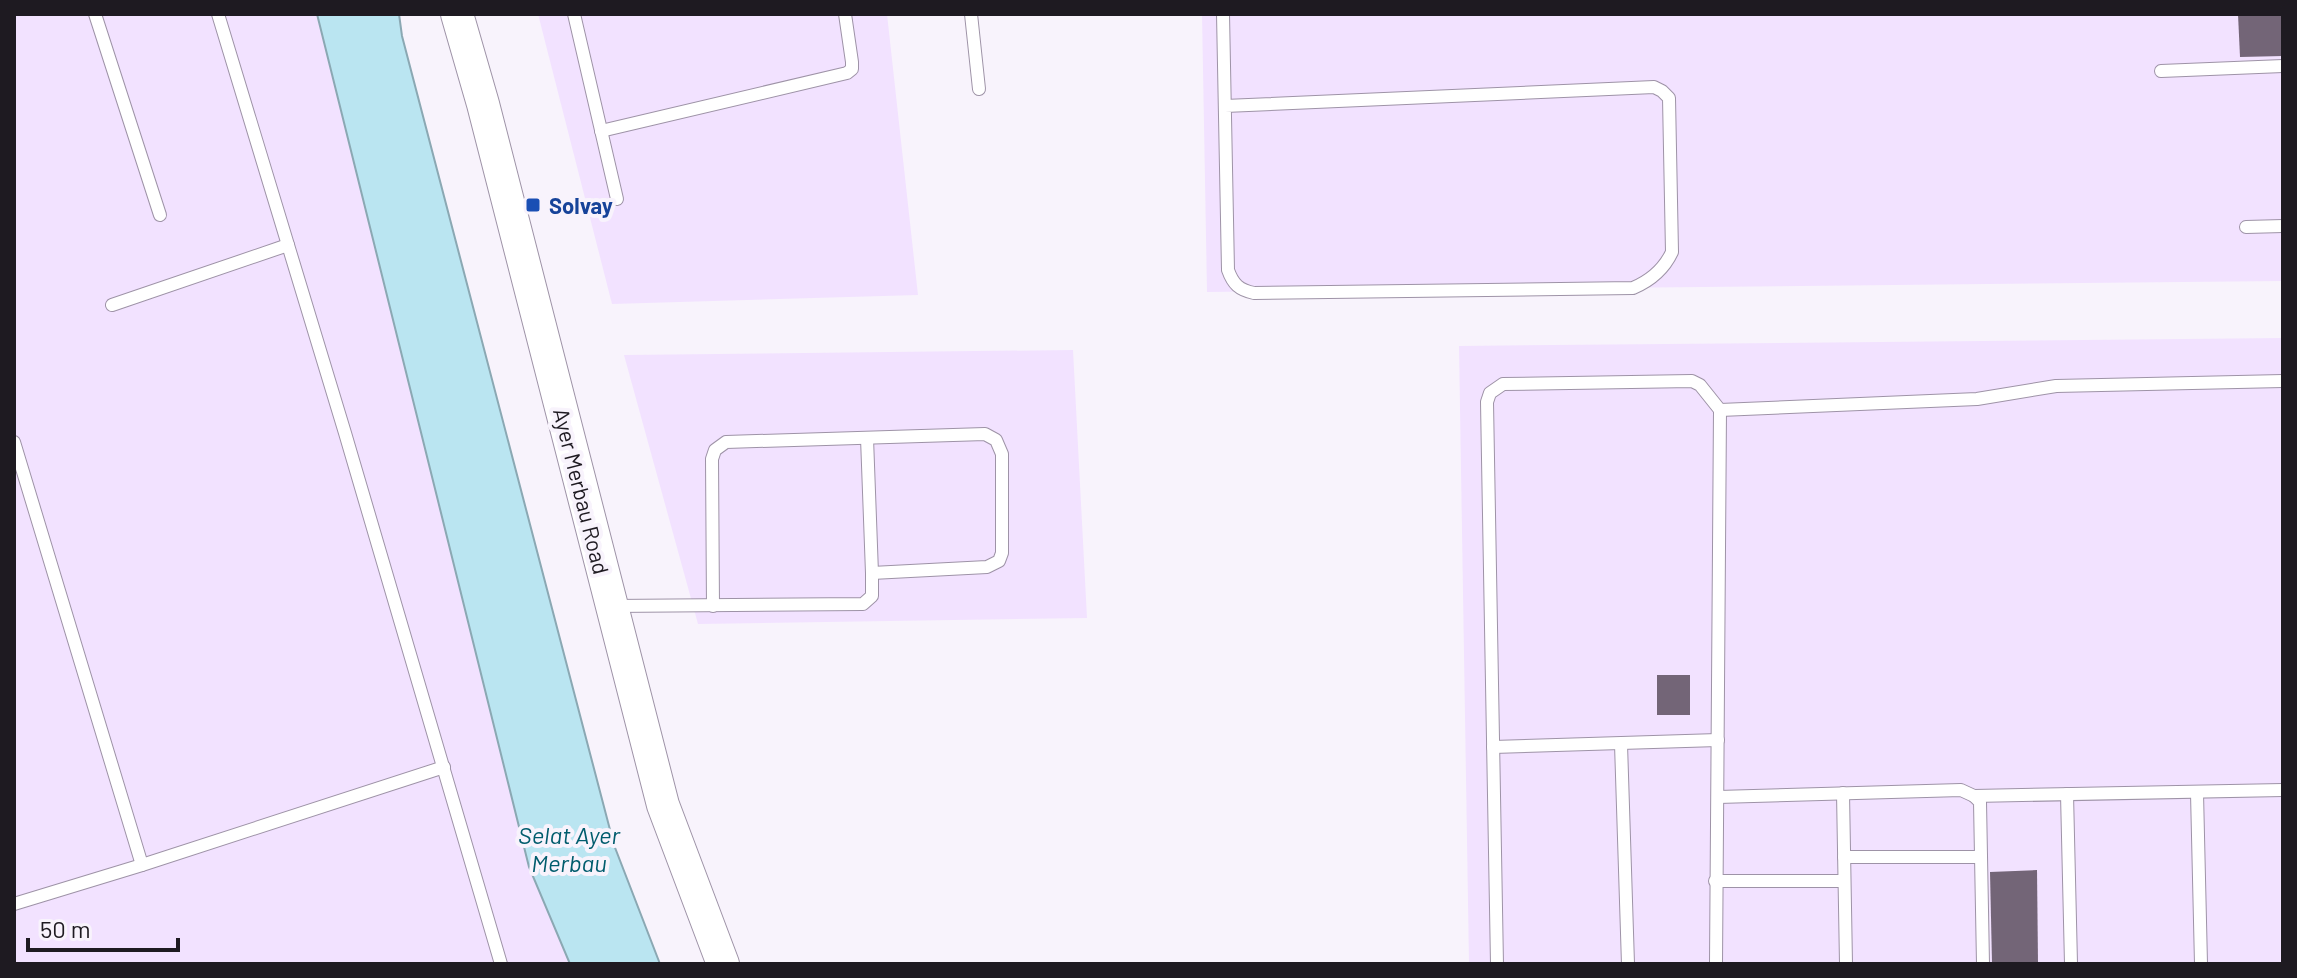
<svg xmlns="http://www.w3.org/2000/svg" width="2297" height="978" font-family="Barlow,sans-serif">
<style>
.built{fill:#f2e2ff}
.water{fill:#bae5f1;stroke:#8ba8b3;stroke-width:2}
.building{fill:#736577}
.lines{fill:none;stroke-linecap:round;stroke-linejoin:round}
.lane-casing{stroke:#9e93a7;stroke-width:14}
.secondary-casing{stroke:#9e93a7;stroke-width:34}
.lane{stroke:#fff;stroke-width:12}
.secondary{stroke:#fff;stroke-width:32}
.transit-dot{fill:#1a4fb4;stroke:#f8f3fc;stroke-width:3}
.labels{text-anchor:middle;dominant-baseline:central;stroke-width:8;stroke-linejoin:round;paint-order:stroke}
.transit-label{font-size:22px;font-weight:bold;fill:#164399;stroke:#f8f3fc;text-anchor:start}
.street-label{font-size:22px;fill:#1e1a21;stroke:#f8f3fc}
.water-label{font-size:24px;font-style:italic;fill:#015c6d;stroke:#f8f3fc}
</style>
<rect width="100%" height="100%" fill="#f8f3fc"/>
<g class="built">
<polygon points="14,14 317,14 529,867 570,964 14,964"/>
<polygon points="538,14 887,14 918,295 612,304"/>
<polygon points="1202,14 2283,14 2283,281 1207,292"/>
<polygon points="2283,338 2283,964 1469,964 1459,346"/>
<polygon points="1073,350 1087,618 698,624 624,355"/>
</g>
<polygon class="water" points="317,14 399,14 402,36 614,845 660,964 570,964 529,867"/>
<g class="building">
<polygon points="2238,14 2283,14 2283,56 2240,57"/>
<rect x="1657" y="675" width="33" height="40"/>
<polygon points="2037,870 2038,963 1992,963 1990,872"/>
</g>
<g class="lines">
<defs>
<g id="lane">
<polyline points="95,14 160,215"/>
<polyline points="218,14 345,433 501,964"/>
<polyline points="574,14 617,199"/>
<polyline points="971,14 979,89"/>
<path d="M1223,14L1228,270C1233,284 1239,290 1254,293L1633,288C1652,280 1664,269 1672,252L1669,98L1662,91L1654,87L1225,106"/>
<polyline points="2161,71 2283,66"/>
<polyline points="601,131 847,73 852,69 852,62 845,14"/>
<polyline points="2246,227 2283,226"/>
<polyline points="112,305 288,245"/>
<polyline points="1720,410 1977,399 2056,386 2283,381"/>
<polyline points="14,442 142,865"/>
<polyline points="612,606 863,604 872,596 872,573 867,438"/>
<polyline points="713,606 712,459 715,450 726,442 985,434 996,440 1002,454 1002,553 999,561 987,567 872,573"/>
<polyline points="1621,744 1628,964"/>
<polyline points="1493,747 1718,740"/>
<polyline points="1843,793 1846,964"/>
<polyline points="2197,793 2201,964"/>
<polyline points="2067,794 2071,964"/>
<polyline points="1974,796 1980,802 1983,964"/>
<polyline points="1718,797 1961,790 1974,796 2283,790"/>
<polyline points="1844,857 1981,857"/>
<polyline points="1715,881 1844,881"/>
<polyline points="14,904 142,865 444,767"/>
<polyline points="1497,964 1487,402 1490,393 1503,384 1692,381 1700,385 1720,410 1716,964"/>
</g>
<polyline id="secondary" points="457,14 483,104 663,805 723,964"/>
</defs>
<use href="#lane" class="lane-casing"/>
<use href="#secondary" class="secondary-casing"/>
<use href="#lane" class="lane"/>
<use href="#secondary" class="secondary"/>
</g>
<rect class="transit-dot" x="525" y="197" width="16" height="16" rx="4"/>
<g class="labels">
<g class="transit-label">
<text x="549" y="205">Solvay</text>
</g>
<g class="street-label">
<text transform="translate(582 491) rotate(76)">Ayer Merbau Road</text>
</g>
<g class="water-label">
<text x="569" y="834">Selat Ayer<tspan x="569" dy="28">Merbau</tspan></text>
</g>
</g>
<rect width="2297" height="978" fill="none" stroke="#1e1a21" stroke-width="32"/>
<path d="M28 938v12h150v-12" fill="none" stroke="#1e1a21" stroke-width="4"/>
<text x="40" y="938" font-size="24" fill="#1e1a21" stroke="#f8f3fc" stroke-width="6" paint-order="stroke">50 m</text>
</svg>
